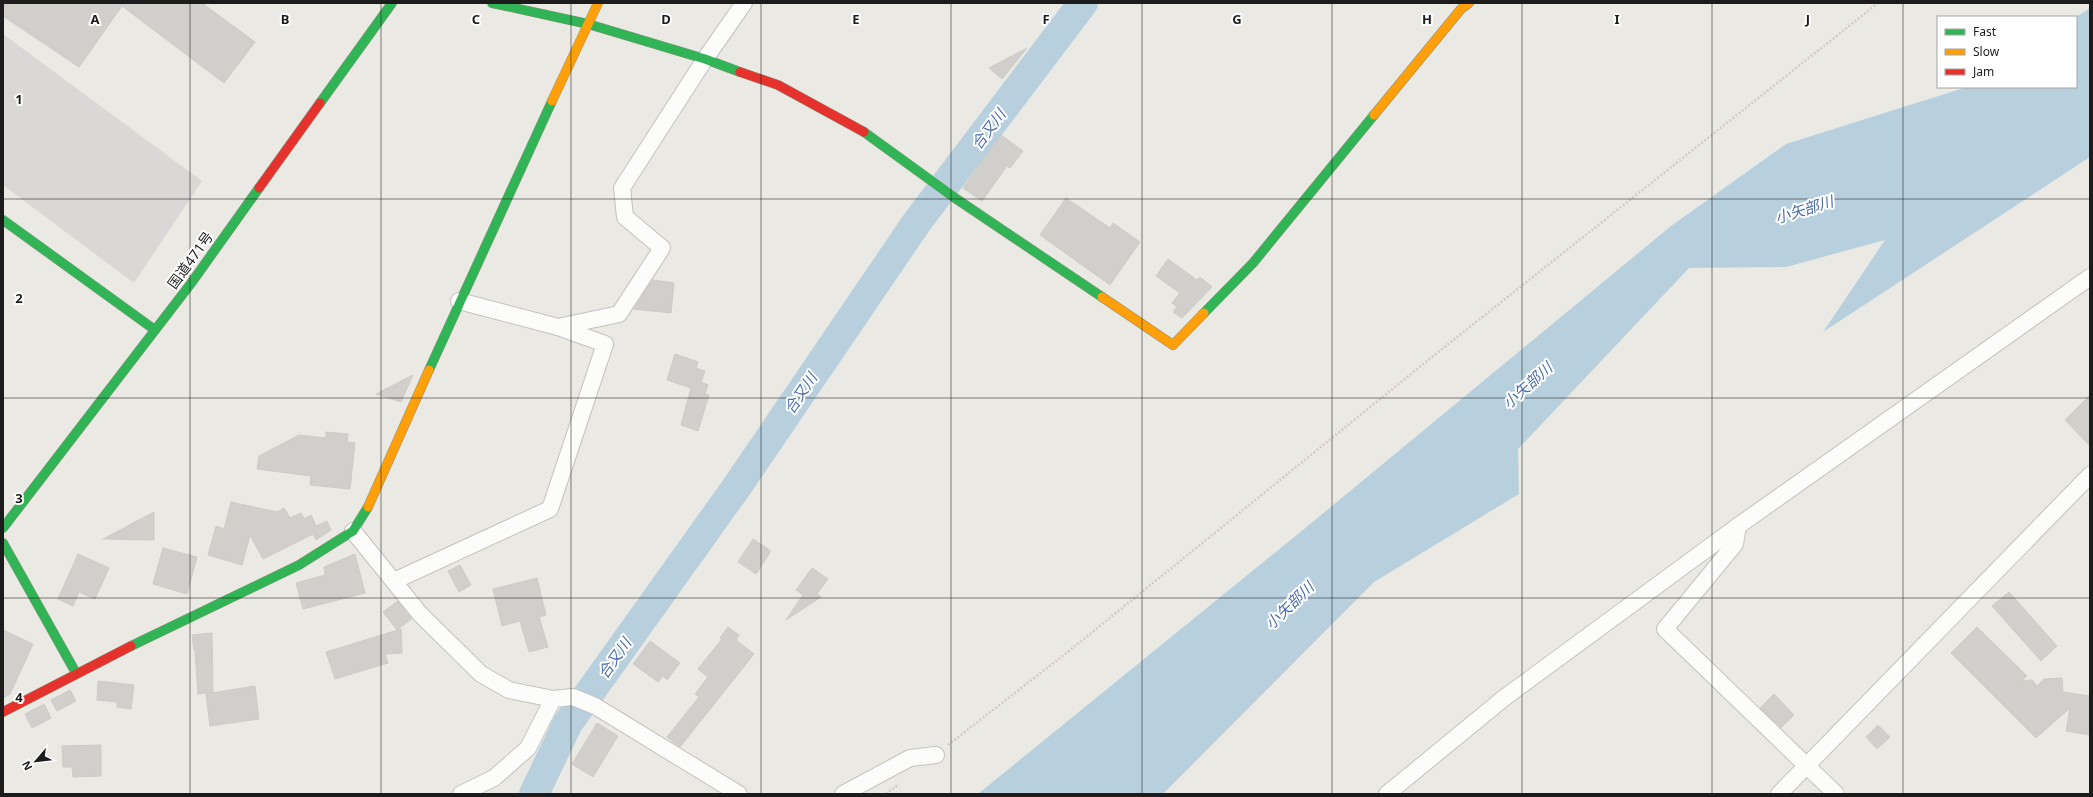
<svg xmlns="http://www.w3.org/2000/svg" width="2093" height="797" font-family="'Noto Sans','Noto Sans JP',sans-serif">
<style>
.residential{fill:#d9d8d6}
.water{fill:#b8d0de}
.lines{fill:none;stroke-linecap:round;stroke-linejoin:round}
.river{stroke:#b8d0de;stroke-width:30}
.building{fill:#d1cfcb;stroke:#cdcbc6}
.street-casing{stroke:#c3c2c0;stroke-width:18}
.fast-casing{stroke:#8f947d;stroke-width:10}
.slow-casing{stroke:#8f947d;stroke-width:10}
.jam-casing{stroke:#8f947d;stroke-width:10}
.path{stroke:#d6c9c5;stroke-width:2.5;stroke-dasharray:2 2;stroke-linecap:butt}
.street{stroke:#fcfcfb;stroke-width:16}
.fast{stroke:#30b455;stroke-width:9}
.slow{stroke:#ff9f0a;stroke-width:9}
.jam{stroke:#e5322d;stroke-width:9}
.grid{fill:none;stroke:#1c1c1c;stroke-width:1;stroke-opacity:0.55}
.labels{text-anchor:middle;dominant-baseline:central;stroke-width:4;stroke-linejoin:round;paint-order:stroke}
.street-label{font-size:14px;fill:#1c1c1c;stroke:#fff}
.water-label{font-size:15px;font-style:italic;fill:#4a6caa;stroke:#fff}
.grid-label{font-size:13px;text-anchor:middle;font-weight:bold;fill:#1c1c1c;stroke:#fff;stroke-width:4;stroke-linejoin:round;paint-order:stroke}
</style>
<rect width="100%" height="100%" fill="#eae9e4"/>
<polygon class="residential" points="3,34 202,181 134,283 3,185"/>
<polygon class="water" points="2090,8 2090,157 1823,332 1885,240 1786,267 1689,268 1518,449 1519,494 1374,582 1163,794 978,794 1309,525 1671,226 1786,144 1967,87 2076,87 2076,17"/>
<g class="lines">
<polyline class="river" points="534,794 568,723 738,485 917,222 1083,3"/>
</g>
<g class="building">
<polygon points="3,3 202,3 255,42 224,83 122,6 79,67 3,16"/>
<polygon points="1027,48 1002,79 989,68"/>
<polygon points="1001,135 1023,151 1010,168 1007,166 982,201 963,188"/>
<polygon points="1066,198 1110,228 1113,223 1140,242 1110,285 1040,235"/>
<polygon points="1168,259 1197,280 1200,277 1212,287 1182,318 1173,312 1177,307 1172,303 1180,293 1156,276"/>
<polygon points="652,280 674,283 671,313 634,309"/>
<polygon points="675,354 698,362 696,368 705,371 701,382 708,385 705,394 709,395 698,431 681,425 691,388 667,380"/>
<polygon points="413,375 401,402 376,394"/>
<polygon points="2090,395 2090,446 2065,420"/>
<polygon points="326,432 348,434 347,442 355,443 350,489 310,485 311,476 257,469 259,456 299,435 326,438"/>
<polygon points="231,502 277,512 284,508 290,518 301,513 304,519 311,515 316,526 327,521 331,530 316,540 313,534 263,559 250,535 242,565 208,555 216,526 224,529"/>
<polygon points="154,512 154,540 103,539"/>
<polygon points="753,539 771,551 756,574 738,562"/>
<polygon points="163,548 197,557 187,594 153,584"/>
<polygon points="78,554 109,568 95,599 79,592 73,606 58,599"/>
<polygon points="355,554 365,593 303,609 296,583 325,575 324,567"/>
<polygon points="460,565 471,585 459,592 448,571"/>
<polygon points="812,568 828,579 817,594 821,597 786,620 803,595 796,590"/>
<polygon points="537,578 546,615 539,617 548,647 529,652 520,621 502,626 493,589"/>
<polygon points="2009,592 2057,646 2041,661 1992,606"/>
<polygon points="398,601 411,619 397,630 383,612"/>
<polygon points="728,627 739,635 736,640 754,654 680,747 667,737 699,697 695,694 708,677 698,669 722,639 720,638"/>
<polygon points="1977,627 2027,676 2021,681 2032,680 2037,686 2044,679 2062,678 2063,692 2090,696 2090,735 2066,731 2070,708 2036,738 1951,653"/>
<polygon points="401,629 402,653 385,654 388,663 335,679 326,652"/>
<polygon points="3,630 33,644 10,694 3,698"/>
<polygon points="212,633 213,692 198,694 195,650 194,650 192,635"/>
<polygon points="650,641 680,663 667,680 663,676 658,682 633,664"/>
<polygon points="98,681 134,685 131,709 117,707 117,702 97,700"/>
<polygon points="255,686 259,719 210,726 206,694"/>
<polygon points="70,690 76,701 57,711 51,700"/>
<polygon points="1774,694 1794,715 1781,728 1760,708"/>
<polygon points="44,704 51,718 32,728 25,714"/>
<polygon points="597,723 618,736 593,777 572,764"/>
<polygon points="1878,725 1890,737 1877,749 1866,737"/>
<polygon points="101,745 101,776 73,777 72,767 63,767 62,746"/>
</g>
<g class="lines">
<defs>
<g id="street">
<polyline points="558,327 619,314 662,248 625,217 622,188 705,59 744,3"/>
<polyline points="1738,526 1735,544 1665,629 1836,794"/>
<polyline points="353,531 420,614 481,674 509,690 553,699 573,697 595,706 739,794"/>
<polyline points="394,581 550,509 605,344 558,327 459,301"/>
<polyline points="461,794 494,778 528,748 553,699"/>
<polyline points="843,794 910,758 936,755"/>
<polyline points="1387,794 1504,698 1738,526 2090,277"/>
<polyline points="1779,794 2090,475"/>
</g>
<g id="fast">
<polyline points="492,3 588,24 705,59 740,72"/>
<polyline points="320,103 392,3"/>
<polyline points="864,132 955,198 1102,297"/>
<polyline points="3,220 155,330"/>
<polyline points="1204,313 1253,263 1374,115"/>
<polyline points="429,370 552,101"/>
<polyline points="3,528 192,282 259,188"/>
<polyline points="3,543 76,673"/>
<polyline points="131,646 299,565 353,531 368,507"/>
</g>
<g id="slow">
<polyline points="552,101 598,3"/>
<polyline points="1374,115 1461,9 1469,3"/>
<polyline points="1102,297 1173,345 1204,313"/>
<polyline points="368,507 429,370"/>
</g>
<g id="jam">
<polyline points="740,72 778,85 864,132"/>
<polyline points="259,188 320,103"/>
<polyline points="3,712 131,646"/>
</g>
</defs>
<use href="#street" class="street-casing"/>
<use href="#fast" class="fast-casing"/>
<use href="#slow" class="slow-casing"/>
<use href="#jam" class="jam-casing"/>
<g class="path">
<polyline points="948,745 1074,647 1427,361 1878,3"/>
<polyline points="886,794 899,784"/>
</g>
<use href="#street" class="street"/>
<use href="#fast" class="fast"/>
<use href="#slow" class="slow"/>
<use href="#jam" class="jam"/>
</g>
<path class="grid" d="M190,3V794M381,3V794M571,3V794M761,3V794M951,3V794M1142,3V794M1332,3V794M1522,3V794M1712,3V794M1903,3V794M3,199H2090M3,398H2090M3,598H2090"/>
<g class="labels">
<g class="street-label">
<text transform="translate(190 260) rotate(-54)">国道471号</text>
</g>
<g class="water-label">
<text transform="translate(988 129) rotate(-53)">合又川</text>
<text transform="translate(1804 209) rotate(-17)">小矢部川</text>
<text transform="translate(1527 385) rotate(-42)">小矢部川</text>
<text transform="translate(800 393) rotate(-56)">合又川</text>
<text transform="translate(1289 605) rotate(-44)">小矢部川</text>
<text transform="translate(614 658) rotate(-55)">合又川</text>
</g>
</g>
<g class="grid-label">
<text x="95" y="24">A</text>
<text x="285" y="24">B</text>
<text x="476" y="24">C</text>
<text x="666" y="24">D</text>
<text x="856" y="24">E</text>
<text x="1046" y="24">F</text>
<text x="1237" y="24">G</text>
<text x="1427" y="24">H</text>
<text x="1617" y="24">I</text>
<text x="1808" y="24">J</text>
<text x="19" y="104">1</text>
<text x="19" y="303">2</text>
<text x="19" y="503">3</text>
<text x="19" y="702">4</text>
</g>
<rect width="2093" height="797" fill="none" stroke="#1c1c1c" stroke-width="8"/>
<rect x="1937" y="16" width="140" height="72" fill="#ffffff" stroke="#a4a4a4"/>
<rect x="1945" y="29" width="20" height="6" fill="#30b455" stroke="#a4a4a4"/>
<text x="1973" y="36" font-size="12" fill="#1c1c1c">Fast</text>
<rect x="1945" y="49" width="20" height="6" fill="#ff9f0a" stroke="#a4a4a4"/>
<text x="1973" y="56" font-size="12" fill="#1c1c1c">Slow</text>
<rect x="1945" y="69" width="20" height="6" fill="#e5322d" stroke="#a4a4a4"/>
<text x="1973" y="76" font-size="12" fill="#1c1c1c">Jam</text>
<g transform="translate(36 761) rotate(242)" stroke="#ffffff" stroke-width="3" paint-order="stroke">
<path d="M0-3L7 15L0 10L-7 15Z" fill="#1c1c1c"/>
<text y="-6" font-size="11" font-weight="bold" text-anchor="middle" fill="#1c1c1c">N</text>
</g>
</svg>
